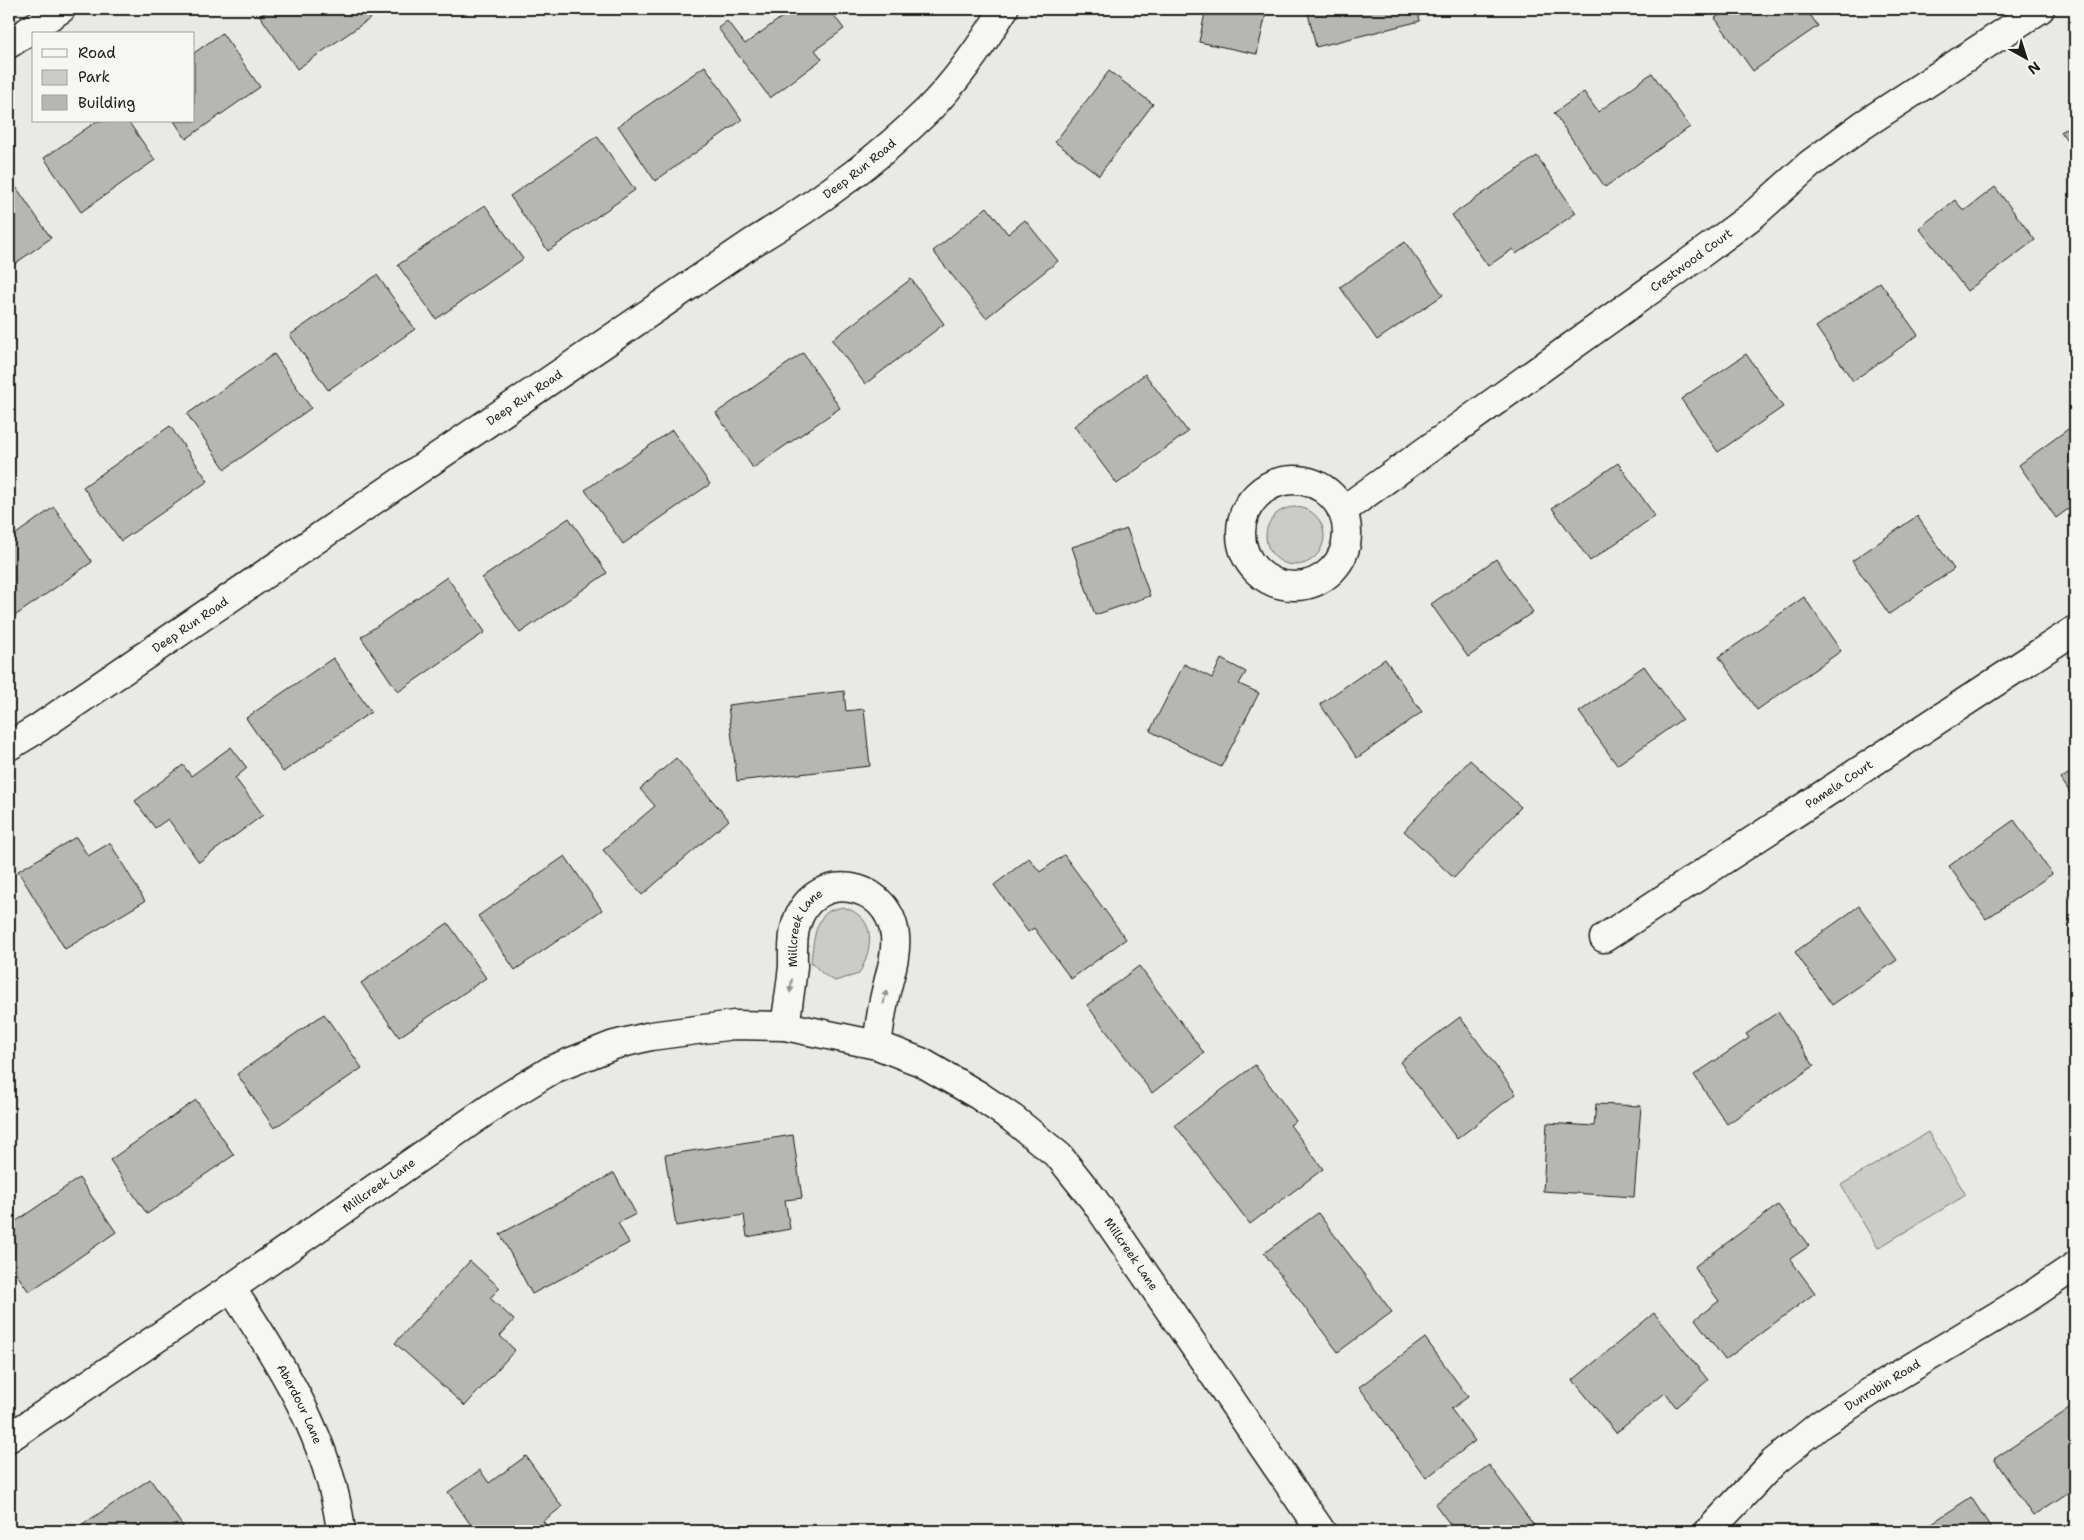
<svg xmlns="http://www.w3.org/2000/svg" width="2084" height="1540" font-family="'Shantell Sans',sans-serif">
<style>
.green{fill:#cbcbc7;stroke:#747472}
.building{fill:#b6b6b3;stroke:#1c1c1c}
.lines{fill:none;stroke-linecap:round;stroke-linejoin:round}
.street-casing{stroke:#1c1c1c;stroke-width:31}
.street{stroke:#f6f6f2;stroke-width:28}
.oneway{fill:#949492}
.labels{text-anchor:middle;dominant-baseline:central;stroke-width:4.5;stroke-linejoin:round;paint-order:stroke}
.street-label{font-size:12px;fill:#1c1c1c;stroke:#f6f6f2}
</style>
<rect width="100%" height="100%" fill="#e9e9e5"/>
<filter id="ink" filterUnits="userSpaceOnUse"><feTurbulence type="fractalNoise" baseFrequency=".02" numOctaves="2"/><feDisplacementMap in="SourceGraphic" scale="10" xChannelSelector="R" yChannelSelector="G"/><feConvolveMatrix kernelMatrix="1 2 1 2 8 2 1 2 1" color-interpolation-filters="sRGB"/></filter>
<g filter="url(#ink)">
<g class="green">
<circle cx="1295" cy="536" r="29"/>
<path d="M843,907C878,918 873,948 859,974L835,981L823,974L811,962C813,946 814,918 831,910C834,909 839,908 843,907Z"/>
<polygon points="1928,1132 1966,1195 1878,1248 1841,1185"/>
</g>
<g class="building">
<polygon points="270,9 365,9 371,18 297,69 260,16"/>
<polygon points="793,9 829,9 844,29 815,50 822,59 770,98 718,28 727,21 745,44"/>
<polygon points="1185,9 1267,9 1257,54 1199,42 1205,13"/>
<polygon points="1307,9 1417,9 1420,21 1316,47"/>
<polygon points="1729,9 1806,9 1818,26 1753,71 1715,18"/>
<polygon points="222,33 260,87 186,139 174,121 194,121 194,53"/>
<polygon points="705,66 742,120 655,181 618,126"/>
<polygon points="1109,71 1153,104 1099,175 1055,142"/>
<polygon points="1652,73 1690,127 1605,187 1554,113 1584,92 1598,112"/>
<polygon points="97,121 128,121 155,160 81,212 44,158"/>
<polygon points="2075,121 2075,151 2061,132"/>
<polygon points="597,136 635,190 548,251 510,196"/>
<polygon points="1537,156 1576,213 1516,254 1513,249 1488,266 1452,215"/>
<polygon points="14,184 51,238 9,268 9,188"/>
<polygon points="1995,187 2035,240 1967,291 1919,228 1955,200 1964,211"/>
<polygon points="485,205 523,259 436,319 398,265"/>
<polygon points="987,207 1008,234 1025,220 1058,261 986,318 933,251"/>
<polygon points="1405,242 1443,295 1377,340 1340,287"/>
<polygon points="377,275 415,329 328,390 290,335"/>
<polygon points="911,279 944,324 865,384 832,340"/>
<polygon points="1880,282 1918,335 1853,381 1816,327"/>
<polygon points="803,353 840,408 753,468 716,413"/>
<polygon points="274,354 311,408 225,469 187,414"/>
<polygon points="1746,354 1783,407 1718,452 1681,399"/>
<polygon points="1145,374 1188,432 1117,484 1074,426"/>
<polygon points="2075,424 2075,504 2056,518 2019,465"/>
<polygon points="170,426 208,481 121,541 83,487"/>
<polygon points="672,430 710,484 623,544 585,490"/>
<polygon points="1618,463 1655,516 1590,561 1552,508"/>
<polygon points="54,507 92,562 9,620 9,539"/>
<polygon points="1917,516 1954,569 1889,614 1852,561"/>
<polygon points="569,518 607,573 520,633 482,578"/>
<polygon points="1127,529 1150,596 1095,615 1072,547"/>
<polygon points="1496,559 1533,612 1468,657 1431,604"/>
<polygon points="447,577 485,632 398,692 361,637"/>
<polygon points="1804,597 1841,651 1757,710 1719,657"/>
<polygon points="333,658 371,712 283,772 246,718"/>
<polygon points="1221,659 1246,672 1239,684 1259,693 1221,767 1150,731 1184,664 1212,678"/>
<polygon points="1385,659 1422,712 1357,758 1320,704"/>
<polygon points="1644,666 1682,719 1617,765 1579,712"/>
<polygon points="844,691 846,711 864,709 870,766 737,781 728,705"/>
<polygon points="231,747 247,768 235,778 263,815 199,862 168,819 155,828 135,801 183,765 191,776"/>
<polygon points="676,758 729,820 642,895 603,850 655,806 640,789"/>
<polygon points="1470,760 1521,807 1454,878 1404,831"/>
<polygon points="2075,769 2075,800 2061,779"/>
<polygon points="2014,820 2052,874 1986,919 1949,866"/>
<polygon points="76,837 88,856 110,843 145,901 65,949 18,871"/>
<polygon points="1064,855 1126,939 1071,979 1034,928 1028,932 994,885 1029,858 1040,872"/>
<polygon points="565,856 602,910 515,970 478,916"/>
<polygon points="1859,906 1897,960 1832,1005 1795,952"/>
<polygon points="448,923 486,978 399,1037 361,983"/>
<polygon points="1139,966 1204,1053 1152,1093 1087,1005"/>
<polygon points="1778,1012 1814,1066 1727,1124 1694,1075 1749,1038 1746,1034"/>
<polygon points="324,1014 362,1068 274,1128 237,1074"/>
<polygon points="1460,1017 1516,1094 1457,1139 1400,1062"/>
<polygon points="1255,1065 1296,1121 1290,1125 1323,1169 1250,1224 1175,1125"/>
<polygon points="196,1100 234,1155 147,1214 110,1160"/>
<polygon points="1596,1104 1641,1106 1634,1197 1543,1191 1547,1123 1594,1126"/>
<polygon points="793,1135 802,1198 785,1200 790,1229 747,1237 744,1215 676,1226 665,1155"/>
<polygon points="614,1173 636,1214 618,1223 629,1243 532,1294 500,1234"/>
<polygon points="79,1178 116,1232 29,1292 9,1263 9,1226"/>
<polygon points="1778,1205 1809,1246 1790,1259 1815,1293 1725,1360 1695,1319 1719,1301 1694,1267"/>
<polygon points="1318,1213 1392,1312 1338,1352 1264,1253"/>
<polygon points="470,1261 500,1288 490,1298 514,1320 500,1336 515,1350 465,1406 395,1343"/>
<polygon points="1654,1313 1708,1380 1676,1407 1665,1393 1616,1433 1573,1380"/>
<polygon points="1425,1338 1468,1397 1451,1409 1475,1441 1426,1478 1359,1387"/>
<polygon points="2075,1405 2075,1488 2033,1516 1994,1459"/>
<polygon points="526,1456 562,1507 543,1521 550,1531 475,1531 448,1492 480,1470 489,1483"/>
<polygon points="1489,1465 1538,1531 1455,1531 1435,1504"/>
<polygon points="150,1479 186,1531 73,1531"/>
<polygon points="1971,1497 1993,1531 1920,1531"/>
</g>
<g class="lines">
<defs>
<g id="street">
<polyline points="9,44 61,9"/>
<circle cx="1294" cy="533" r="53"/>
<path id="s1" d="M1342,511L1695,258L1753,215L1810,164L1863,125L2040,9"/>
<path id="s2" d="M9,746L37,729L752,243C815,205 874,163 927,111C957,81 982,45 1004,9"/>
<path id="s3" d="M1604,938L2075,630"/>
<path id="s4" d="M785,1026C788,1006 791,986 793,966C793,953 792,937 796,925C812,868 889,879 895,936C897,957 888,980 884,1000C881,1015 879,1030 877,1045"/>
<path id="s5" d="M231,1288C281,1363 330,1440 341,1531"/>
<path id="s6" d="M9,1438L231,1288L502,1100L553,1069L614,1045L651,1036L734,1025L785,1026L877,1045L921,1062L978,1095L1012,1118L1059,1156L1094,1200L1321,1531"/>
<path id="s7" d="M1709,1531L1774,1462L1821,1424L1872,1391L2032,1295L2075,1266"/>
</g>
</defs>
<use href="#street" class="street-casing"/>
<use href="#street" class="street"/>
</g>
<defs><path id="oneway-solid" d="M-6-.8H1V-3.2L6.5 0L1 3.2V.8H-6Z" transform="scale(1.25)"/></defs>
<g class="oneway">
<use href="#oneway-solid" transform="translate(791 986) rotate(98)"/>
<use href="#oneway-solid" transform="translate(885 997) rotate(-78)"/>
</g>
</g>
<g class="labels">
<g class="street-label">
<text stroke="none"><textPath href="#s2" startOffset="1028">Deep Run Road</textPath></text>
<text stroke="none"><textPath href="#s1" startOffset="430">Crestwood Court</textPath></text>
<text stroke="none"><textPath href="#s2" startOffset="622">Deep Run Road</textPath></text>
<text stroke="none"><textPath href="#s2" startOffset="218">Deep Run Road</textPath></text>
<text stroke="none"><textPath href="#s3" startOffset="281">Pamela Court</textPath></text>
<text stroke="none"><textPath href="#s4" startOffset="102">Millcreek Lane</textPath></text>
<text stroke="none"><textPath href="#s6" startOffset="448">Millcreek Lane</textPath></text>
<text stroke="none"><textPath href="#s6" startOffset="1326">Millcreek Lane</textPath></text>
<text stroke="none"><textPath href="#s7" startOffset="228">Dunrobin Road</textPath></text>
<text stroke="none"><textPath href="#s5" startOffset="135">Aberdour Lane</textPath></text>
</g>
</g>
<rect width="2084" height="1540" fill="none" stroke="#f6f6f2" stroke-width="30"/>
<rect x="15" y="15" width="2054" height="1510" fill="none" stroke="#1c1c1c" stroke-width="2" filter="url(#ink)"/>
<rect x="32" y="32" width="162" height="90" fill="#f6f6f2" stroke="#9f9f9c"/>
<rect x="42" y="49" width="25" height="8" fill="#f6f6f2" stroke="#9f9f9c"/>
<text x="78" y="58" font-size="15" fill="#1c1c1c">Road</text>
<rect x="42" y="70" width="25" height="15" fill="#cbcbc7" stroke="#9f9f9c"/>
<text x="78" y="82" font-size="15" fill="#1c1c1c">Park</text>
<rect x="42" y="95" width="25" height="15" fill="#b6b6b3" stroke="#9f9f9c"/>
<text x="78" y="108" font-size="15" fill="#1c1c1c">Building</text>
<g transform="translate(2026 58) rotate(141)" stroke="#f6f6f2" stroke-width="4" paint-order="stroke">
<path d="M0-4L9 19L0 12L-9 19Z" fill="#1c1c1c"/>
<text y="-8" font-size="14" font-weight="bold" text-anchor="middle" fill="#1c1c1c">N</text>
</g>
</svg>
